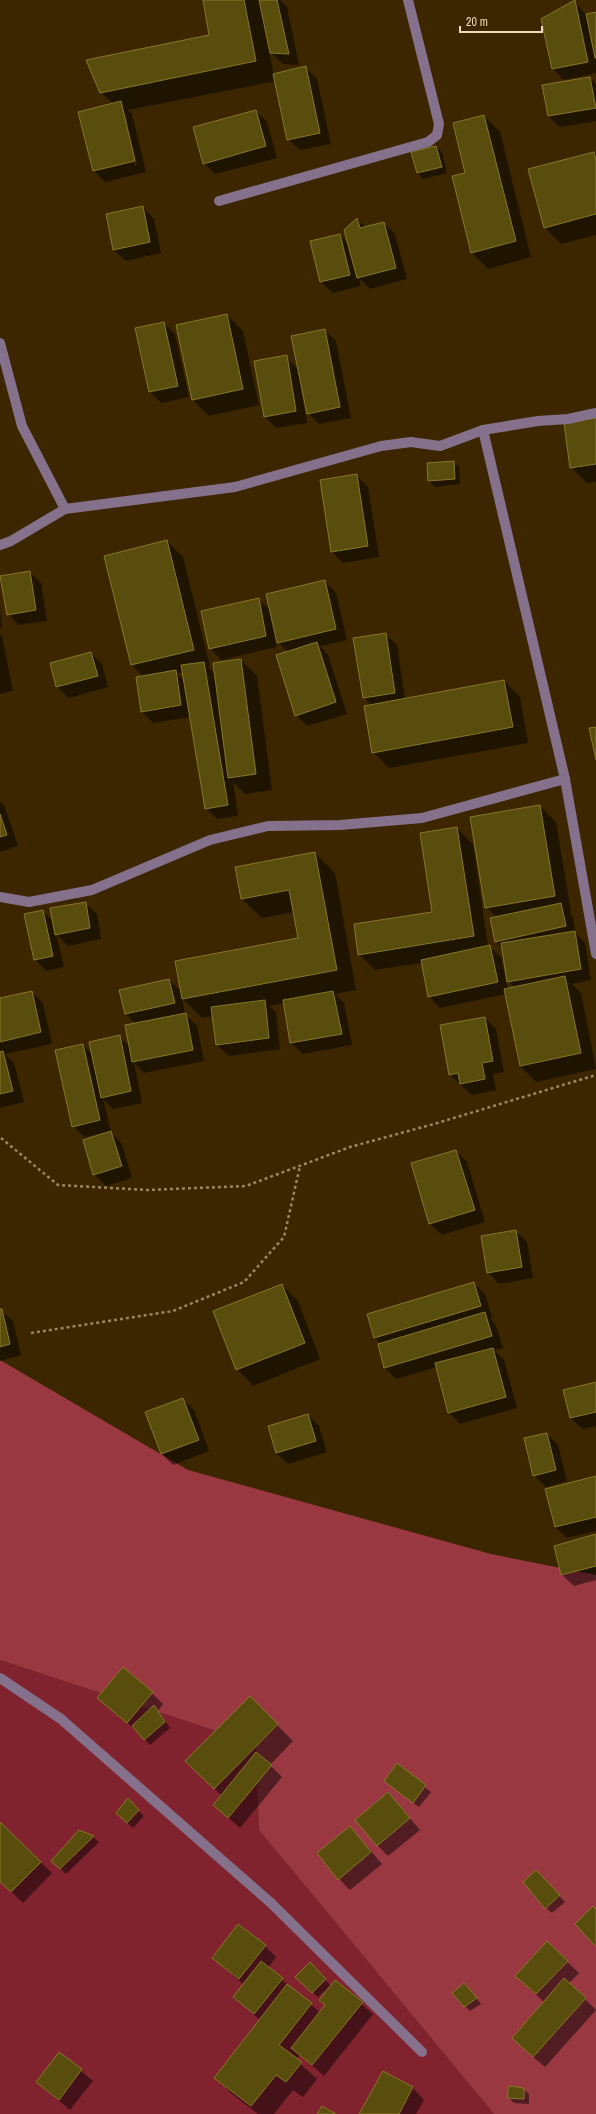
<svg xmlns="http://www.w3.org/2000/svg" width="596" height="2114" font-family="'Archivo Narrow',sans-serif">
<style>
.green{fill:#80232e}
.forest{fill:#993841}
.shadow{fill:#0007;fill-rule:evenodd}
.building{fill:#594d0e;stroke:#877728}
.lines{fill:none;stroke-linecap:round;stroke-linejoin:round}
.path{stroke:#9c8763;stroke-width:2.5;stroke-dasharray:3 3;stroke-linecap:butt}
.minor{stroke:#85718b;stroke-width:10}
</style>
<rect width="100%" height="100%" fill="#3b2600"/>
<polygon class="green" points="0,1660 257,1744 259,1830 494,2114 0,2114"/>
<polygon class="forest" points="0,1360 188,1470 491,1554 596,1575 596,2114 494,2114 259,1830 256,1744 0,1660"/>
<g class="shadow">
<path d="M204,0H280L287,7L299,65L283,64L269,51L274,75L306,68L317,79L331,144L300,150L288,139L276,81L128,110L132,114L146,172L105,182L94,171L113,104L101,92L211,36ZM123,114H125L137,165L135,166Z"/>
<polygon points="575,2 586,15 596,13 596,73 564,80 553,69"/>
<polygon points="590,78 596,84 596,121 560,127 548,116"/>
<polygon points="256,111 267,122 277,158 215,174 204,163"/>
<polygon points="484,116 500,132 531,257 488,269 472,253 466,174"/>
<polygon points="436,147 442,152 447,173 423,179 417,173 413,152"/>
<polygon points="593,153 596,155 596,235 561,244 545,228 529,169"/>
<polygon points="143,207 154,219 161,253 126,261 114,250"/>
<polygon points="357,219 366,228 383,223 395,234 407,279 370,289 359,278 361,286 333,293 321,282 340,235 349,245"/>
<polygon points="227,315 243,331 259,405 209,416 193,400 177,326"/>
<polygon points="163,323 175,334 189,397 161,403 150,392 136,329"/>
<polygon points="324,330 336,341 351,418 319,424 308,413 303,389 301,390 307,423 276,428 265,417 286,357 299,370"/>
<polygon points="596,419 596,482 587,483 571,467"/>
<polygon points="453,462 459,467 460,484 435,487 429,481"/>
<polygon points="356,475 368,487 379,557 343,563 332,552"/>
<path d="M167,541L183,557L210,666H207L215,674L241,660L257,676L272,790L245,794L233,782L238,816L217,819L206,808L191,717L153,723L142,712L144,677L132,665L106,556ZM184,672L185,681L177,674Z"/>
<polygon points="30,572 41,583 47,621 19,625 8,614"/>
<polygon points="325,581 336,593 347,640 320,646 328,655 347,714 307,726 296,715 288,652 276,640 277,647 221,660 210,648 258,599 271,611"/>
<polygon points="0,608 2,628 0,628"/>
<polygon points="0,634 2,636 13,691 0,694"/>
<polygon points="385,634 397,645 405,699 504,681 520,697 528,743 389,768 373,752 372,706 364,697"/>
<polygon points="91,653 102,664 108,687 69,698 57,687 51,664"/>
<polygon points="0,802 4,805 18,846 0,852"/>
<polygon points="540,806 556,822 571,912 569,912 572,915 576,934 585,943 591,980 572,984 581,993 596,1069 536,1082 520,1066 506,994 440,1008 429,996 422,963 375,970 359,954 433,913 457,828 473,844 488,946 501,957 508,989 515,988 508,981 503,948 496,941 496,917 486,907"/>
<polygon points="315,853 335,873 356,990 335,994 344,1003 352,1045 303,1054 291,1043 284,1003 269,1006 276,1012 280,1049 229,1056 217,1045 214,1016 202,1018 182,998 185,1014 197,1026 204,1061 144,1073 134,1062 142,1103 113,1109 103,1099 111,1132 122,1144 132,1178 106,1186 94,1174 103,1133 84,1137 73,1126 83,1045 93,1055 119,1036 130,1047 136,1024 126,1014 169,980 182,992 299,938 294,912 262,918 242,899"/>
<polygon points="85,903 97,914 101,939 68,946 56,934 64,967 46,971 35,959 42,911 54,922"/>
<polygon points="31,992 43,1003 52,1044 5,1054 14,1063 24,1102 0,1108 0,999"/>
<polygon points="485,1018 496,1029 504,1072 493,1074 496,1090 472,1095 449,1074"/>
<polygon points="456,1151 467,1162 485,1222 442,1235 430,1224 412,1164"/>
<polygon points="516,1231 527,1242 533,1278 499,1284 488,1272"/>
<polygon points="474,1283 485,1294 492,1317 490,1318 496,1325 503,1348 494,1350 504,1360 517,1408 460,1424 449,1412 437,1367 396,1379 385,1368 381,1344 374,1337"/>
<polygon points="282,1285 298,1301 320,1359 253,1386 237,1369"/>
<polygon points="0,1310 13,1321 21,1355 0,1361"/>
<polygon points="596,1383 596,1426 582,1429 571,1418"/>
<polygon points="182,1399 194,1410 209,1451 173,1465 162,1454 147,1413"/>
<polygon points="308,1415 319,1426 327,1452 288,1464 276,1453 269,1427"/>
<polygon points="547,1434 558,1445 567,1481 546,1487 534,1475"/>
<polygon points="596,1477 596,1531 567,1538 555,1527 547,1490"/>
<polygon points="596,1535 596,1580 574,1586 562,1575"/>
<polygon points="152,1693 163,1704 158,1711 170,1728 150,1745 139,1733 99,1698"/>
<polygon points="250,1698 293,1741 270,1765 282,1777 240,1828 214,1805 222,1796 187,1761"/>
<polygon points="397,1765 431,1792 419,1807 391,1786"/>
<polygon points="388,1793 420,1830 388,1856 377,1845"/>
<polygon points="128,1800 144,1816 133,1828 123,1819"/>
<polygon points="0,1824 52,1873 23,1903 0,1881"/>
<polygon points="350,1827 382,1864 350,1890 339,1879"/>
<polygon points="93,1837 99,1842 66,1874 52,1861"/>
<polygon points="541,1877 565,1902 552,1913 546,1908"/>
<polygon points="547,1943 579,1973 569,1983 596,2010 545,2067 524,2049 544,2002 516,1976"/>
<polygon points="265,1946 276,1957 268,1968 321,2013 326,2006 330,1988 329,1987 318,1997 297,1977 310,1964 331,1986 335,1981 373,2014 324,2076 300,2055 296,2060 317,2079 303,2097 293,2090 274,2114 258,2114 232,2094 216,2078 260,2020 234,1997 244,1985 213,1958"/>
<polygon points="470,1990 481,2004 470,2011 465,2006"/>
<polygon points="59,2053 93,2081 70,2110 37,2082"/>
<polygon points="383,2072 413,2088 424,2100 416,2114 360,2114"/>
<polygon points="523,2089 529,2094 529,2104 514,2103 508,2097"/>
</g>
<g class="building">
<polygon points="203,0 244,0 256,61 100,93 86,60 209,35"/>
<polygon points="259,0 277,0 289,54 270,53"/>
<polygon points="575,0 588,62 552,69 541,19"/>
<polygon points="596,12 596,58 595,58 586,14"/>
<polygon points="306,66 320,133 287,140 273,74"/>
<polygon points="590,77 596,108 548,116 542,85"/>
<polygon points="121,101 135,161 93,171 78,112"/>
<polygon points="256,110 266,146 203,164 193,127"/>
<polygon points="484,115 516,241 471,253 452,176 465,173 453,123"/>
<polygon points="436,146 442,167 417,173 411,152"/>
<polygon points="594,152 596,160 596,214 544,228 528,169"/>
<polygon points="143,206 150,242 113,250 106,214"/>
<polygon points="357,218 360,228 384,222 396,268 357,278 344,230"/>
<polygon points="340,234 350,275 320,282 310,241"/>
<polygon points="227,314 243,389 192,400 176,325"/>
<polygon points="164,322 178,386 149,392 135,328"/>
<polygon points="325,329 340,407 307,414 291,336"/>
<polygon points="287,355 296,411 264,417 254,361"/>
<polygon points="596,418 596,464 570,468 564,423"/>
<polygon points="454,461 455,479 428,481 427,463"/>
<polygon points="357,474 368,546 331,552 320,480"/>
<polygon points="167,540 194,650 131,665 104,556"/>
<polygon points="30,571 36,610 7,615 0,576"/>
<polygon points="325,580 336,629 277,643 266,594"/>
<polygon points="259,598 266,636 209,649 201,611"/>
<polygon points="386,633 395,693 363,698 353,638"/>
<polygon points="317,642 336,702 295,716 276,655"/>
<polygon points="91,652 98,676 56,687 50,663"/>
<polygon points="241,659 256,774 228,778 213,663"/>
<polygon points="204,662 228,805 205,809 181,665"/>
<polygon points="176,670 181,705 141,712 136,677"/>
<polygon points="504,680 513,727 372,753 364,706"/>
<polygon points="596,727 596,760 589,728"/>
<polygon points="540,805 555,896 485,908 470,817"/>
<polygon points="0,814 7,835 0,837"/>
<polygon points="457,827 474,936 358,955 354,924 432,912 420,833"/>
<polygon points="315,852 337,970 182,999 175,961 298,938 289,890 241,899 235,867"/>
<polygon points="86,902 90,928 55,935 50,908"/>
<polygon points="561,903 566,926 495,942 490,918"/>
<polygon points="43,910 53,956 34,960 24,914"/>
<polygon points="575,931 581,969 507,982 501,943"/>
<polygon points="490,945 498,982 428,997 421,960"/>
<polygon points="565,976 581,1053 520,1066 504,989"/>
<polygon points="169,979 175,1003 125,1014 119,990"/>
<polygon points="32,991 41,1032 0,1042 0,998"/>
<polygon points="333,991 342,1034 290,1043 283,1000"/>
<polygon points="265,1000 269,1038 216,1045 211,1007"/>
<polygon points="186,1013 193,1050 132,1062 125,1025"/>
<polygon points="485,1017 493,1061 482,1063 485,1079 460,1084 458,1073 449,1075 440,1025"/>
<polygon points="120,1035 131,1091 101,1098 89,1042"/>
<polygon points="83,1044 100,1120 72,1127 55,1050"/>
<polygon points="3,1051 13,1091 0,1094 0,1052"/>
<polygon points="111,1131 122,1166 93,1175 83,1140"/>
<polygon points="456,1150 475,1210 429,1224 411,1163"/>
<polygon points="516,1230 522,1267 487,1273 481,1236"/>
<polygon points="474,1282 481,1306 374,1338 367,1314"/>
<polygon points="282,1284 305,1343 236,1370 213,1311"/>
<polygon points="0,1309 2,1309 10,1344 0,1347"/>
<polygon points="485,1312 492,1336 384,1368 378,1344"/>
<polygon points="493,1348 506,1397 448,1413 435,1363"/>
<polygon points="596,1382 596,1412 570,1418 563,1390"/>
<polygon points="183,1398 199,1440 161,1454 145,1412"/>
<polygon points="308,1414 316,1441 276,1453 268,1426"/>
<polygon points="547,1433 556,1470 533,1476 524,1438"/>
<polygon points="596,1476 596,1517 555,1527 545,1489"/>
<polygon points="596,1534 596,1566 561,1575 554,1546"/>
<polygon points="123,1667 153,1692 127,1723 97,1698"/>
<polygon points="250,1696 278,1724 214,1789 185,1761"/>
<polygon points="154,1705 165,1722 144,1740 132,1726"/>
<polygon points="256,1752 272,1765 228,1818 213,1805"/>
<polygon points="397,1763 426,1785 413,1803 384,1781"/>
<polygon points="388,1792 410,1818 377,1846 355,1820"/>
<polygon points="128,1798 139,1810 127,1823 116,1813"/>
<polygon points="0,1822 41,1862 11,1892 0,1882"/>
<polygon points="350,1826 371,1852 338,1880 317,1853"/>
<polygon points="79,1830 94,1836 60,1869 51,1861"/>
<polygon points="536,1870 560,1895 545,1909 523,1882"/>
<polygon points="593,1906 596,1910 596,1947 575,1924"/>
<polygon points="238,1924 266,1945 239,1979 212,1958"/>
<polygon points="547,1941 568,1961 536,1994 515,1976"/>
<polygon points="261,1961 283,1978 254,2014 233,1997"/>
<polygon points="310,1962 326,1979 312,1993 295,1977"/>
<polygon points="564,1978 586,1998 533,2057 512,2038"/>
<polygon points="335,1980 363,2002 312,2065 291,2048 325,2005 319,2000"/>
<polygon points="464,1983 477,1998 464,2007 452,1993"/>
<polygon points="287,1984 312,2003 279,2045 302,2062 286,2082 276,2075 251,2106 214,2078"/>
<polygon points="59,2052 82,2069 59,2100 36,2082"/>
<polygon points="383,2071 413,2087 399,2114 359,2114"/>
<polygon points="509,2086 524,2088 524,2099 507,2098"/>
<polygon points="322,2106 336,2114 317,2114"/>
</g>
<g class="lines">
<g class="path">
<polyline points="1,1138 58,1185 147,1190 246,1186 350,1147 434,1124 596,1075"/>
<polyline points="31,1333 173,1311 244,1282 284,1237 300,1166"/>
</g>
<g class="minor">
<polyline points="219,201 428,142 437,135 439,124 408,0"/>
<polyline points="0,343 22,426 65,509"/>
<polyline points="483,430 565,779 596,954"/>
<polyline points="0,545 11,541 65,509 235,487 381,446 411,442 440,446 483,430 538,421 568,419 596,413"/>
<polyline points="0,897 29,902 92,890 210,840 268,826 340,825 422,818 565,779"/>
<polyline points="0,1678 61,1719 271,1903 422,2052"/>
</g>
</g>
<path d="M460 26v6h82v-6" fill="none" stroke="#efdab9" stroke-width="2"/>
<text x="466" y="26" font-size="12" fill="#efdab9" stroke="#3b2600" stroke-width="3" paint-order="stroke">20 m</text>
</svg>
